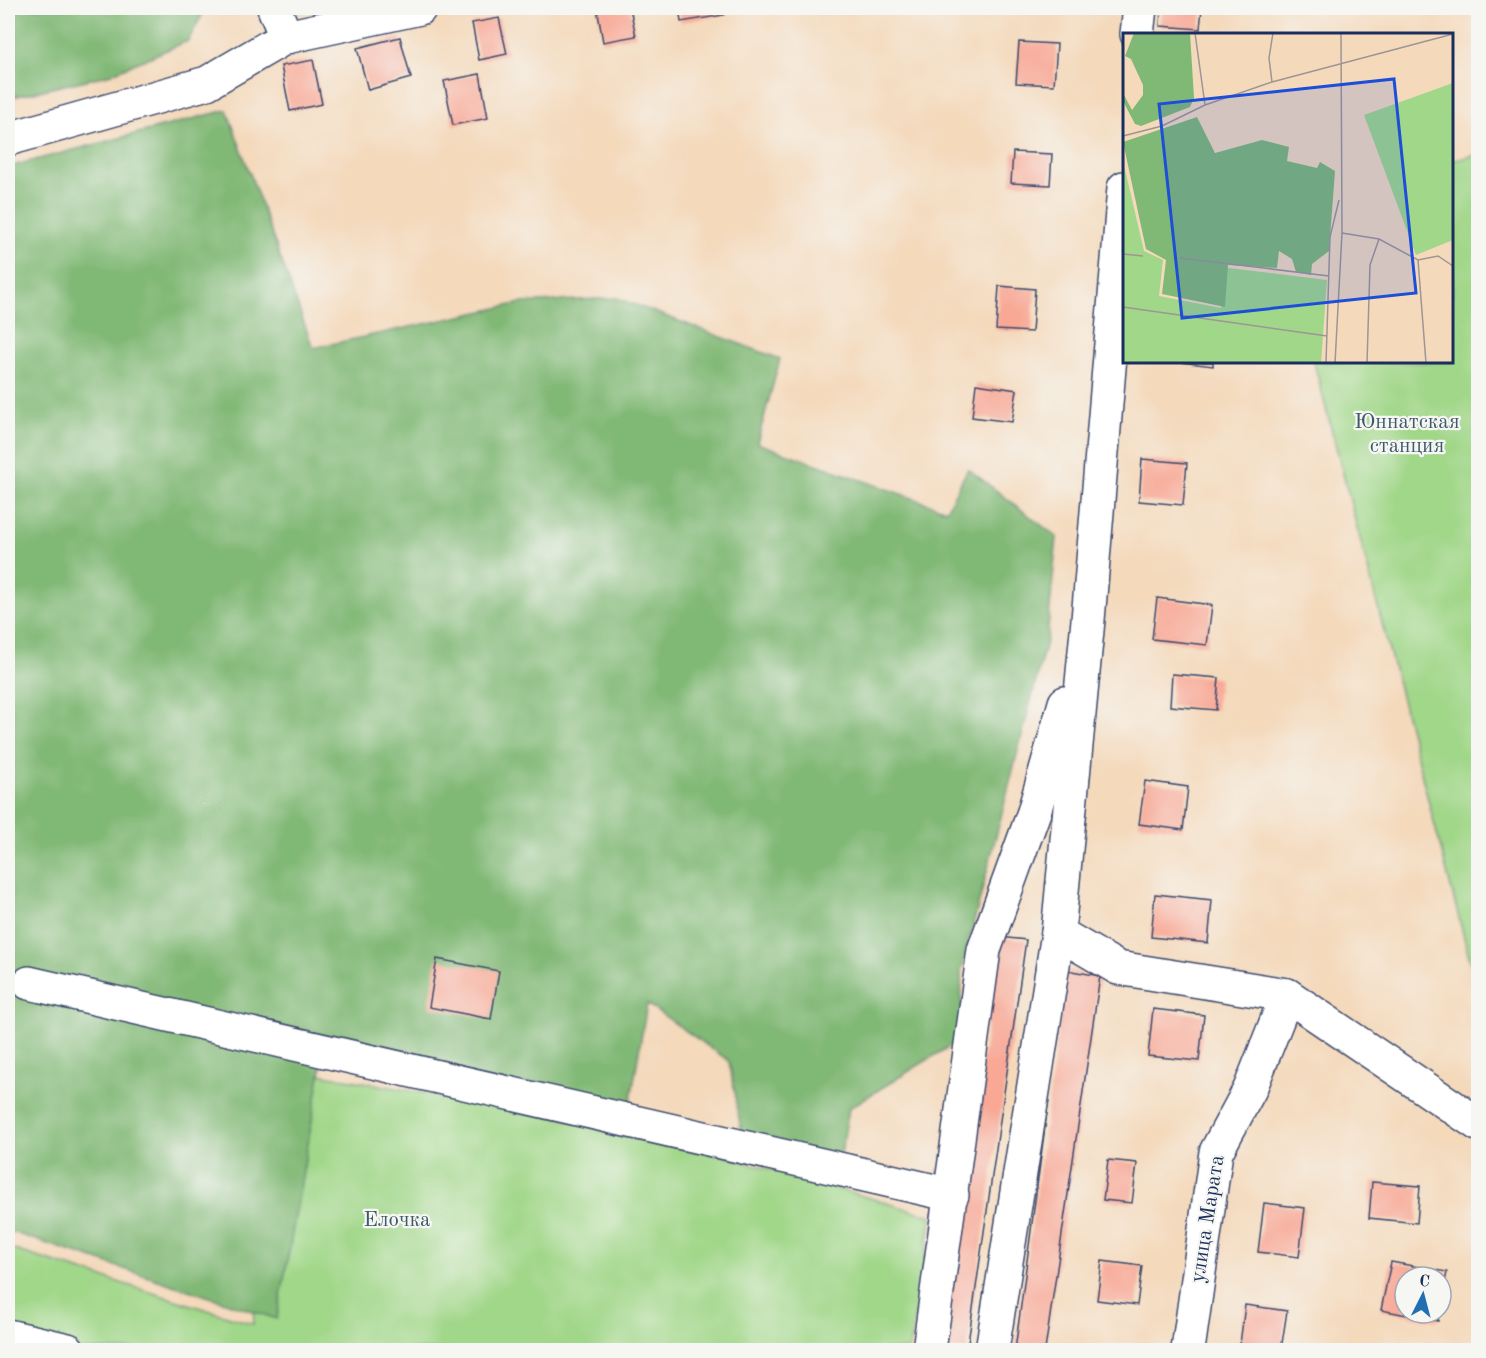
<svg xmlns="http://www.w3.org/2000/svg" width="1486" height="1358" font-family="'Old Standard TT',serif">
<style>
.green{fill:#a1d789;stroke:#5e8374;stroke-width:1.5}
.forest{fill:#80b875;stroke:#4e746a;stroke-width:1.5}
.building{fill:#f8a895}
.lines{fill:none;stroke-linecap:round;stroke-linejoin:round}
.minor-casing{stroke:#3c486c;stroke-width:36}
.minor{stroke:#fff;stroke-width:33}
.labels{text-anchor:middle;dominant-baseline:central;stroke-width:4.5;stroke-linejoin:round;paint-order:stroke}
.park-label{font-size:21px;fill:#3c5969;stroke:#f6f6f2}
.street-label{font-size:21px;fill:#1b2f5e;stroke:#f6f6f2}
.inset-road{fill:none;stroke:#9d9596;stroke-width:1.5}
.view{fill:#1d4ed8;fill-opacity:0.15;stroke:#1d4ed8;stroke-width:3}
.inset-edge{fill:none;stroke:#1b2f5e;stroke-width:3}
</style>
<rect width="100%" height="100%" fill="#f6f6f2"/>
<filter id="ink" filterUnits="userSpaceOnUse"><feTurbulence type="fractalNoise" baseFrequency=".0167" numOctaves="2"/><feDisplacementMap in="SourceGraphic" scale="12" xChannelSelector="R" yChannelSelector="G"/><feConvolveMatrix kernelMatrix="1 2 1 2 8 2 1 2 1" color-interpolation-filters="sRGB"/></filter>
<filter id="wash" filterUnits="userSpaceOnUse"><feTurbulence type="fractalNoise" baseFrequency=".008" numOctaves="4" result="noise"/><feDisplacementMap in="SourceGraphic" scale="24" xChannelSelector="R" yChannelSelector="G"/><feGaussianBlur stdDeviation="1.35" result="paint"/><feColorMatrix in="noise" values="0 0 0 0 0 0 0 0 0 0 0 0 0 0 0 0 0 1.4 0 .05"/><feComposite in="paint" operator="in"/></filter>
<g filter="url(#wash)">
<rect width="100%" height="100%" fill="#f4d9bb"/>
<g class="green">
<polygon points="1478,154 1478,991 1314,362 1452,362 1452,161"/>
<polygon points="280,1067 645,1133 932,1216 909,1350 8,1350 8,1248 253,1324"/>
</g>
<g class="forest">
<polygon points="8,8 206,8 188,41 108,75 8,98"/>
<polygon points="227,110 313,348 521,303 617,298 780,359 757,443 946,510 968,469 1057,537 1047,638 961,972 963,1038 849,1108 838,1171 744,1147 729,1061 647,1004 629,1111 323,1058 277,1319 8,1231 8,167"/>
</g>
<g id="blocks">
<g class="building">
<polygon points="597,8 630,8 636,36 603,42"/>
<polygon points="679,8 722,8 724,15 681,22"/>
<polygon points="1161,8 1202,8 1200,29 1160,26"/>
<polygon points="499,18 507,54 479,60 472,23"/>
<polygon points="400,37 411,78 368,90 357,48"/>
<polygon points="1019,42 1057,44 1054,85 1016,83"/>
<polygon points="313,60 322,104 290,111 281,66"/>
<polygon points="480,74 488,118 453,125 444,81"/>
<polygon points="1013,152 1052,154 1050,185 1011,183"/>
<polygon points="999,286 1035,289 1032,332 996,330"/>
<polygon points="1180,362 1213,362 1213,366"/>
<polygon points="976,384 1017,390 1012,422 972,417"/>
<polygon points="1142,459 1187,463 1183,505 1139,501"/>
<polygon points="1157,598 1212,605 1207,645 1152,639"/>
<polygon points="1172,674 1219,678 1216,710 1170,706"/>
<polygon points="1145,781 1188,787 1183,830 1139,824"/>
<polygon points="1155,894 1212,900 1208,943 1151,937"/>
<polygon points="1000,937 1026,940 967,1350 941,1350"/>
<polygon points="437,959 499,971 491,1019 429,1007"/>
<polygon points="1066,970 1100,976 1045,1350 1015,1350"/>
<polygon points="1153,1009 1204,1015 1199,1061 1148,1056"/>
<polygon points="1108,1160 1137,1163 1132,1203 1103,1200"/>
<polygon points="1372,1182 1420,1186 1417,1223 1369,1218"/>
<polygon points="1264,1203 1305,1208 1299,1257 1258,1252"/>
<polygon points="1102,1261 1142,1266 1137,1305 1097,1300"/>
<polygon points="1391,1262 1447,1272 1442,1298 1441,1277 1405,1277 1405,1313 1439,1313 1438,1321 1381,1310"/>
<polygon points="1245,1305 1287,1311 1281,1350 1240,1344"/>
</g>
</g>
</g>
<g filter="url(#ink)">
<use href="#blocks" fill-opacity="0" stroke="#3c486c" stroke-width="1.5"/>
<g class="lines">
<defs>
<g id="minor">
<polyline points="274,8 286,37"/>
<polyline points="1137,34 1140,8"/>
<polyline points="8,139 207,83 286,37 420,8"/>
<polyline points="1058,933 1118,968 1287,995 1478,1124"/>
<polyline points="29,983 952,1195"/>
<polyline points="8,1336 68,1350"/>
<polyline points="929,1350 984,950 1034,812 1065,703"/>
<polyline points="992,1350 1058,933 1088,620 1124,188"/>
<polyline points="1188,1350 1216,1152 1250,1089 1287,995"/>
</g>
</defs>
<use href="#minor" class="minor-casing"/>
<use href="#minor" class="minor"/>
</g>
</g>
<g class="labels">
<g class="park-label">
<text x="1407" y="422">Юннатская<tspan x="1407" dy="24">станция</tspan></text>
<text x="397" y="1220">Елочка</text>
</g>
<g class="street-label">
<text transform="translate(1208 1219) rotate(-81)">улица Марата</text>
</g>
</g>
<g transform="translate(1123 33)">
<rect width="330" height="330" fill="#f4d9bb"/>
<path d="M330,50V207L293,222L241,82ZM0,128L21,218L40,227L36,263L98,275V234L204,247L198,330H0Z" fill="#a1d789"/>
<path d="M11,0H67L71,65L67,74L18,93L12,91L0,68L1,62L9,77L20,62V52L8,26L2,23ZM74,84L92,120L139,107L166,114L164,128L194,135L197,129L212,138L206,218L189,231L188,242L173,239L169,226L156,218L154,235L105,232L102,274L39,261L43,227L23,216L0,109Z" fill="#80b875"/>
<path class="inset-road" d="M72,0L82,72M149,49L146,25L150,0M0,103L39,93L82,72L149,49L330,1M219,200L256,206L295,227L315,223L330,233M0,221L20,223M57,225L206,243M295,227L303,330M0,274L204,303M203,330L207,204L216,167M212,330L219,200L218,0M244,330L247,232L256,206"/>
<path class="view" d="M271,46L293,260L59,285L36,71Z"/>
<rect width="330" height="330" class="inset-edge"/>
</g>
<rect width="1486" height="1358" fill="none" stroke="#f6f6f2" stroke-width="30"/>
<g transform="translate(1423 1295) rotate(6)"><circle r="28" fill="#f6f6f2" stroke="#9ea6b7" stroke-width="1.5"/>
<path d="M0-4.5L10 22L0 15L-10 22Z" fill="#1f6fb2"/>
<text y="-9" font-size="16" font-weight="bold" text-anchor="middle" fill="#1b2f5e">С</text>
</g>
</svg>
